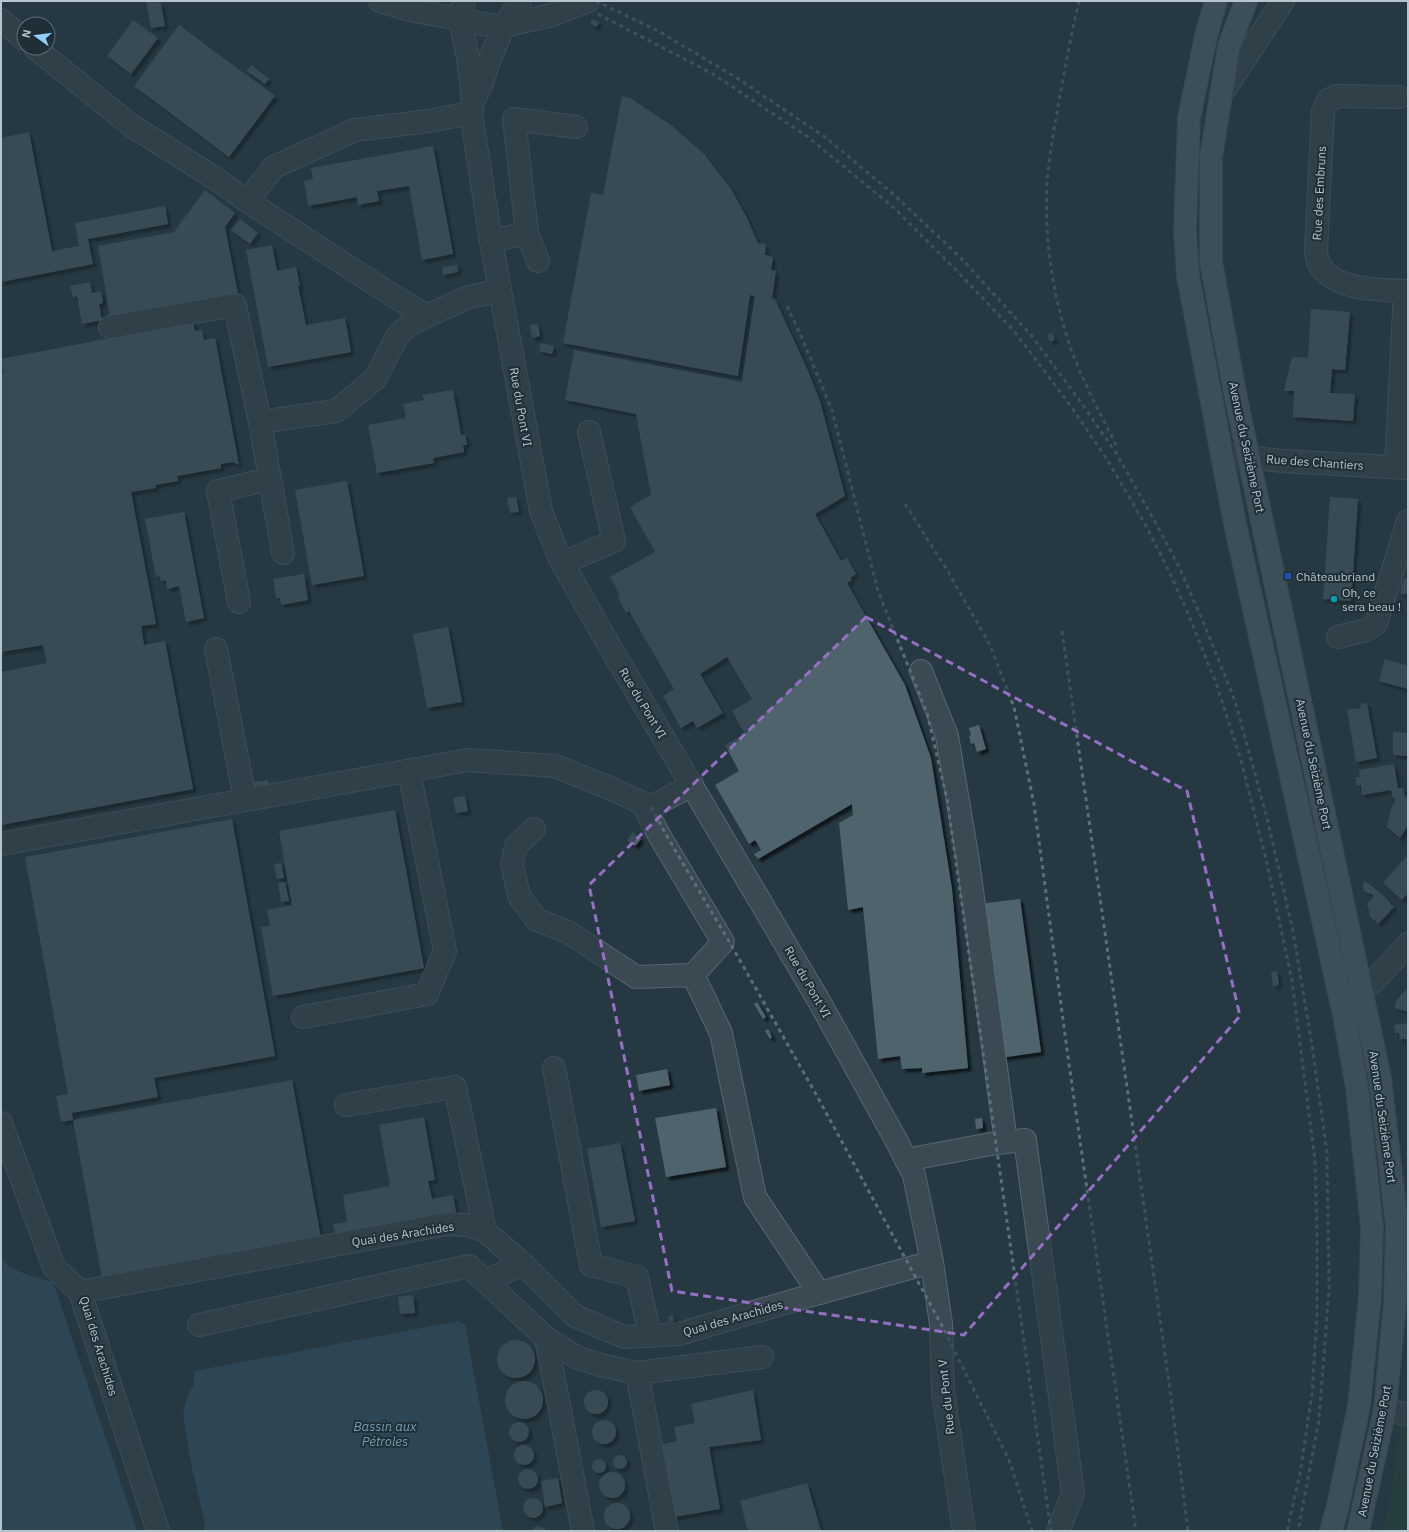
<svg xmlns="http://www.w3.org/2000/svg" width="1409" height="1532" font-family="'IBM Plex Sans',sans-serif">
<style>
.green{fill:#294541}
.water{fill:#395869}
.building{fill:#4f636d;filter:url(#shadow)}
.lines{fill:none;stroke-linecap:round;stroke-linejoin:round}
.minor-casing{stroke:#58676f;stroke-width:24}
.major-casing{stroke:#47565e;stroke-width:24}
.minor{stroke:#3a4952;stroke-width:22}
.major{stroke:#586972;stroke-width:22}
.rail{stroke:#5c6f79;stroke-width:3;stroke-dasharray:4 4;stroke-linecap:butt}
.marked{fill:none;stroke:#9670c5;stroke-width:3;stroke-dasharray:8 5;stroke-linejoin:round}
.transit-dot{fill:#1a4fb4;stroke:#1f2f37;stroke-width:1.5}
.culture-dot{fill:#0f9aa8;stroke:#1f2f37;stroke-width:1.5}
.labels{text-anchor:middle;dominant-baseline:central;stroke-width:4;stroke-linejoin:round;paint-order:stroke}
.street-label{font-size:12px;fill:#b7c4cc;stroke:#1f2f37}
.poi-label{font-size:12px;fill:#b7c4cc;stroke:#1f2f37;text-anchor:start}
.water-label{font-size:13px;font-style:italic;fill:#779caf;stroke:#1f2f37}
</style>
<defs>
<filter id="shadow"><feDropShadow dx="3.5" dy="3.5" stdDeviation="1" flood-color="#0009"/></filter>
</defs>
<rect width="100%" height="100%" fill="#263942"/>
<polygon class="green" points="1408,1426 1408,1531 1382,1531 1390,1501 1400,1427"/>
<g class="water">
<path d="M1,1259C14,1273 35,1277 53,1282L137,1531H1Z"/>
<polygon points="459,1321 465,1325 503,1531 204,1531 205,1524 190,1459 183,1415 187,1398 194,1384 194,1371"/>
</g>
<g class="building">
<polygon points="146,1 161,3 165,26 151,28"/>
<polygon points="592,19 599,22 597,27 590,24"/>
<polygon points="133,20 158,38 131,74 107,56"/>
<polygon points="179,25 275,96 229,157 134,86"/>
<polygon points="251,65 269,79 265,84 247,71"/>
<polygon points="622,96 630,98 671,125 704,154 731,189 746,216 758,243 766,244 765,255 773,257 771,270 776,271 772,298 775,299 808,371 820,401 845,496 815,514 841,561 847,558 856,574 850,578 852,580 847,583 905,685 931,758 952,889 968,1068 922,1073 922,1068 902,1069 900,1056 878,1059 863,907 848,910 839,823 853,815 852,804 758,859 754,854 761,850 759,846 755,840 749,844 715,785 739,771 725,745 745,734 732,711 752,699 727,657 700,674 723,713 697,728 693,721 681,728 663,696 674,689 629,611 626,613 618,597 620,596 610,577 655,552 630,507 651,495 636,414 565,400 574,350 742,382 755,296 750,295 738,376 563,343 591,193 603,195"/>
<polygon points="29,132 52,251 79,246 75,223 165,206 168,224 88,239 93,264 1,282 1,138"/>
<polygon points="433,146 453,254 422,260 409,186 377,191 379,201 358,205 357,197 308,206 304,181 313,179 311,168"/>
<polygon points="205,190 235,213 225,227 238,294 110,317 98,246 174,232"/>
<polygon points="240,219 258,233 250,244 231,230"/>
<polygon points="272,245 277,271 296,267 300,286 298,286 306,325 345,318 351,352 268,367 246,250"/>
<polygon points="457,265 458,272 443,275 442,267"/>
<polygon points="90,282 92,293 101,292 103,303 99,304 102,320 82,324 77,296 73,297 70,286"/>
<polygon points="1311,309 1350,312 1345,370 1332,369 1330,393 1355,394 1353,421 1293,417 1294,391 1284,391 1291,361 1293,357 1308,358"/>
<polygon points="192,319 195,331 202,330 204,340 215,338 239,465 233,462 221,464 221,468 177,476 178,481 155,485 156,488 131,492 156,624 141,626 144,645 165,641 193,789 1,825 1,672 47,663 43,645 1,652 1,374 4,373 1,359 121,336 121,333"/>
<polygon points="538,324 540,336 532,338 530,325"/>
<polygon points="1052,333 1055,340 1050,342 1047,335"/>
<polygon points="541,343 554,346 552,354 539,351"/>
<polygon points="453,390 461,435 465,434 467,445 463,445 464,452 433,458 434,463 377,473 368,425 406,418 403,404 424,400 422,395"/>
<polygon points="347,481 364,576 312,585 295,490"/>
<polygon points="516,497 519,512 510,513 507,498"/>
<polygon points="1330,497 1358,499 1351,601 1323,599"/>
<polygon points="184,512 204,618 186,622 179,586 167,589 166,580 161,581 160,576 156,577 145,519"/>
<polygon points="304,574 308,600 281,605 280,598 276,598 273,579"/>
<polygon points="1404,578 1408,579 1408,595 1400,593"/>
<polygon points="448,627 462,702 427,708 413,634"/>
<polygon points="1385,659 1408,666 1408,689 1379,681"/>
<polygon points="1367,703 1377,758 1356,762 1347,710 1361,708 1360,704"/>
<polygon points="979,725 986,749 977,752 974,743 971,744 969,736 971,735 969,728"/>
<polygon points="1393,732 1408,733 1408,756 1393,755"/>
<polygon points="1394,764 1398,788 1403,788 1405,796 1408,798 1408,825 1400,838 1387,827 1392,805 1394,805 1395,798 1393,798 1391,790 1362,795 1361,785 1357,786 1355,777 1360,777 1359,770"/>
<polygon points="268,780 269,785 254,788 253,782"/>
<polygon points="465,796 468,811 456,813 453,798"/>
<polygon points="395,810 424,968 273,996 261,927 270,926 267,910 292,905 279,831"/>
<polygon points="232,819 275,1056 154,1078 158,1097 72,1113 73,1120 61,1122 56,1096 68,1094 25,857"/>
<polygon points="633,832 641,839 635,846 627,840"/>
<polygon points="1406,857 1408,859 1408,893 1402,900 1383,883"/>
<polygon points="281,863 284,878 277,879 274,864"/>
<polygon points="1365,881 1384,896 1394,907 1378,924 1369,915 1370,914 1367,904 1374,896 1370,893 1369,894 1363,890 1363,884"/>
<polygon points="285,882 289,901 281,902 278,883"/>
<polygon points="1020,899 1041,1052 1000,1058 979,904"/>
<polygon points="1277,971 1279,985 1273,986 1271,972"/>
<polygon points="1408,987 1408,1012 1395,1008 1396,1001"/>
<polygon points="757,1002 766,1017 763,1019 754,1004"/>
<polygon points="1408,1023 1408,1046 1407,1046 1406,1039 1400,1039 1399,1033 1395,1033 1394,1025"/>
<polygon points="768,1029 772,1037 770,1039 765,1031"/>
<polygon points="667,1069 670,1085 639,1091 636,1075"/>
<polygon points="292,1080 321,1238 102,1278 73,1120"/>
<polygon points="716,1108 726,1167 666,1177 655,1118"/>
<polygon points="424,1117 435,1180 428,1181 432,1199 453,1195 456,1212 335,1235 333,1224 347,1222 343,1195 390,1186 379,1125"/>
<polygon points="982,1118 983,1128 976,1129 975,1119"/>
<polygon points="620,1143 635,1221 601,1227 587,1149"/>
<polygon points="413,1295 415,1313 400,1314 398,1297"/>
<polygon points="673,1315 674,1321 669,1322 668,1317"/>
<circle cx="516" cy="1359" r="19"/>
<circle cx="524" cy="1400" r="19"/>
<circle cx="596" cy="1402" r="12"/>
<polygon points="753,1390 761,1440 709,1447 720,1509 668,1518 655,1446 677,1441 674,1427 695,1423 691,1404"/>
<circle cx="604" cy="1432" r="12"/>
<circle cx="519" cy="1432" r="10"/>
<circle cx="524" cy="1455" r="10"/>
<circle cx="620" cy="1462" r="7"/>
<circle cx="599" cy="1466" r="7"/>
<circle cx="528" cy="1479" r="10"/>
<circle cx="612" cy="1485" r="13"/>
<polygon points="558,1478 562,1503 545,1507 541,1481"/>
<polygon points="807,1483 821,1531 748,1531 740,1501"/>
<circle cx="533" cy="1508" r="10"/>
<circle cx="617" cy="1516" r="13"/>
<polygon points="537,1526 544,1528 547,1531 530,1531"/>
</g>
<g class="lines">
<defs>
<g id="minor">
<polyline points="380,1 414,11 460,19 482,24 504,26 552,15 588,1"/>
<polyline points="464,1 460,19 468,58 473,102 471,113 491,241 541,511 559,557 610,647 819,1001 896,1140 914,1175 932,1262 941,1324 943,1392 964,1531"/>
<polyline points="1,20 24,39"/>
<polyline points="35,48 132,126 213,177 247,201 392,295 427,316 466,298 500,290"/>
<polyline points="1221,95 1283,1"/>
<path d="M1399,97L1337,96L1328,100L1323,111L1316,252C1317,255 1317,261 1319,264C1334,291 1381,290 1408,291"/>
<polyline points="473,101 481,86 489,61 504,26 520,1"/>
<polyline points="247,201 274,167 355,130 429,121 471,113"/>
<polyline points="527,233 538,261"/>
<polyline points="491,241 527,233 514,119 576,127"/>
<polyline points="110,327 235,305 260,422 336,411 375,379 398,335 409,325 427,316"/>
<polyline points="1222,455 1283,461 1408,468"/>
<polyline points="1396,467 1405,291"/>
<polyline points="270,479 283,553"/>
<polyline points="563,563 614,541 589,432"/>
<polyline points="239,602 218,491 270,479 260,422"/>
<polyline points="1338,637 1366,630 1376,624 1408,521"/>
<polyline points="216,649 245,799"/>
<polyline points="921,671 947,736 968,861 1006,1142"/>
<polyline points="642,803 659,835 723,942 693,975"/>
<polyline points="534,829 516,846 512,864 519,896 537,920 568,932 636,977 693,975 721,1033 755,1197 819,1293"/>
<polyline points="1,844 468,760 555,766 612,789 651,807 692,785"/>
<polyline points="1362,988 1374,981 1408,944"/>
<polyline points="303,1017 427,994 445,951 409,771"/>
<polyline points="554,1068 591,1265 637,1277 650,1336"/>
<polyline points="346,1105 455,1087 485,1231"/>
<polyline points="1,1123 54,1267 80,1292"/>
<polyline points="906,1160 996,1143 1025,1140 1073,1493 1058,1531"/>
<polyline points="485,1281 546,1338 578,1358 601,1365 637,1373 762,1357"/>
<polyline points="199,1325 469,1266 485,1281 523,1264"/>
<polyline points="546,1338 583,1531"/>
<polyline points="637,1373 667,1531"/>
<polyline points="1385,1409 1408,1415"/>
<polyline points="158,1531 80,1292 447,1224 468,1225 485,1231 523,1264 575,1316 624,1337 679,1334 819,1293 932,1262"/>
</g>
<g id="major">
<polyline points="1216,1 1206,36 1189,118 1185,231 1188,276 1235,524 1344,1015 1357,1088 1372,1227 1370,1297 1359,1406 1338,1506 1331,1531"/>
<polyline points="1246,1 1229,46 1211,157 1211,262 1236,398 1380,1078 1397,1225 1395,1303 1385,1409 1358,1531"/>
</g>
</defs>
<use href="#minor" class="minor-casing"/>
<use href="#major" class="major-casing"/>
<use href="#minor" class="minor"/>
<use href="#major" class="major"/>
<g class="rail">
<polyline points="596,1 660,32 737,78 825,137 892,193 959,256 1031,335 1080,401 1116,453 1158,527 1179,567 1202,619 1235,701 1267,818 1293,931 1312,1045 1327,1152 1329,1289 1319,1420 1298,1531"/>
<path d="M1079,1C1071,36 1064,72 1058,108C1053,133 1049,159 1047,185C1044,240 1053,297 1071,349C1083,382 1100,413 1116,445"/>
<polyline points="598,14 713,74 808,137 894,208 956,270 1014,331 1070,405 1108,461 1145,524 1168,569 1187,611 1216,683 1241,760 1266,859 1292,981 1315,1160 1317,1234 1317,1314 1312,1394 1300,1473 1287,1531"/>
<polyline points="787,306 802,338 832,410 878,591 927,713 947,799 1051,1531"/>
<polyline points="905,504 947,570 990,645 1014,707 1034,804 1069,1064 1136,1531"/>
<polyline points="1062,631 1169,1382 1188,1531"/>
<polyline points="651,807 668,838 734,950 817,1096 941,1324 1009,1460 1032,1531"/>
</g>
</g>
<path d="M0 0H1409V1532H0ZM866,617L1187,791L1240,1016L964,1335L672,1291L589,885Z" fill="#263942" fill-opacity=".55" fill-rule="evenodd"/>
<path class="marked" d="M866,617L1187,791L1240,1016L964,1335L672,1291L589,885Z"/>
<rect class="transit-dot" x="1284" y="572" width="8" height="8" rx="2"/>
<circle class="culture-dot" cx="1334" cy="599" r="4"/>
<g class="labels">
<g class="street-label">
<text transform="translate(1319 193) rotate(-87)">Rue des Embruns</text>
<text transform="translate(521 407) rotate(80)">Rue du Pont VI</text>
<text transform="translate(1247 447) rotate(78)">Avenue du Seizième Port</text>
<text transform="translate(1315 462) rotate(4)">Rue des Chantiers</text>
<text transform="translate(643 703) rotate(59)">Rue du Pont VI</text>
<text transform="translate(1314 764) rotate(78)">Avenue du Seizième Port</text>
<text transform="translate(808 982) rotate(60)">Rue du Pont VI</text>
<text transform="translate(1383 1117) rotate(82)">Avenue du Seizième Port</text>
<text transform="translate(403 1234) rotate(-9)">Quai des Arachides</text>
<text transform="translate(733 1318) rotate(-16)">Quai des Arachides</text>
<text transform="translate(99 1346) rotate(73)">Quai des Arachides</text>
<text transform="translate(946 1397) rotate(-96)">Rue du Pont V</text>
<text transform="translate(1374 1451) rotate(-79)">Avenue du Seizième Port</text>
</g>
<g class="poi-label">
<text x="1296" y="576">Châteaubriand</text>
<text x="1342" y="592">Oh, ce<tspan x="1342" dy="14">sera beau !</tspan></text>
</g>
<g class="water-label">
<text x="385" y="1426">Bassin aux<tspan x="385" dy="15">Pétroles</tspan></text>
</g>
</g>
<rect width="1409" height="1532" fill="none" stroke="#b7c4cc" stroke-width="4"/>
<g transform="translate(36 36) rotate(284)"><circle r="19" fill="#1f2f37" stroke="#5c6b73"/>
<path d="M0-3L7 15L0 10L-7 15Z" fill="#8fd1f9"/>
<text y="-6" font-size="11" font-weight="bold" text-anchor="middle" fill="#b7c4cc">N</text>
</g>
</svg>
